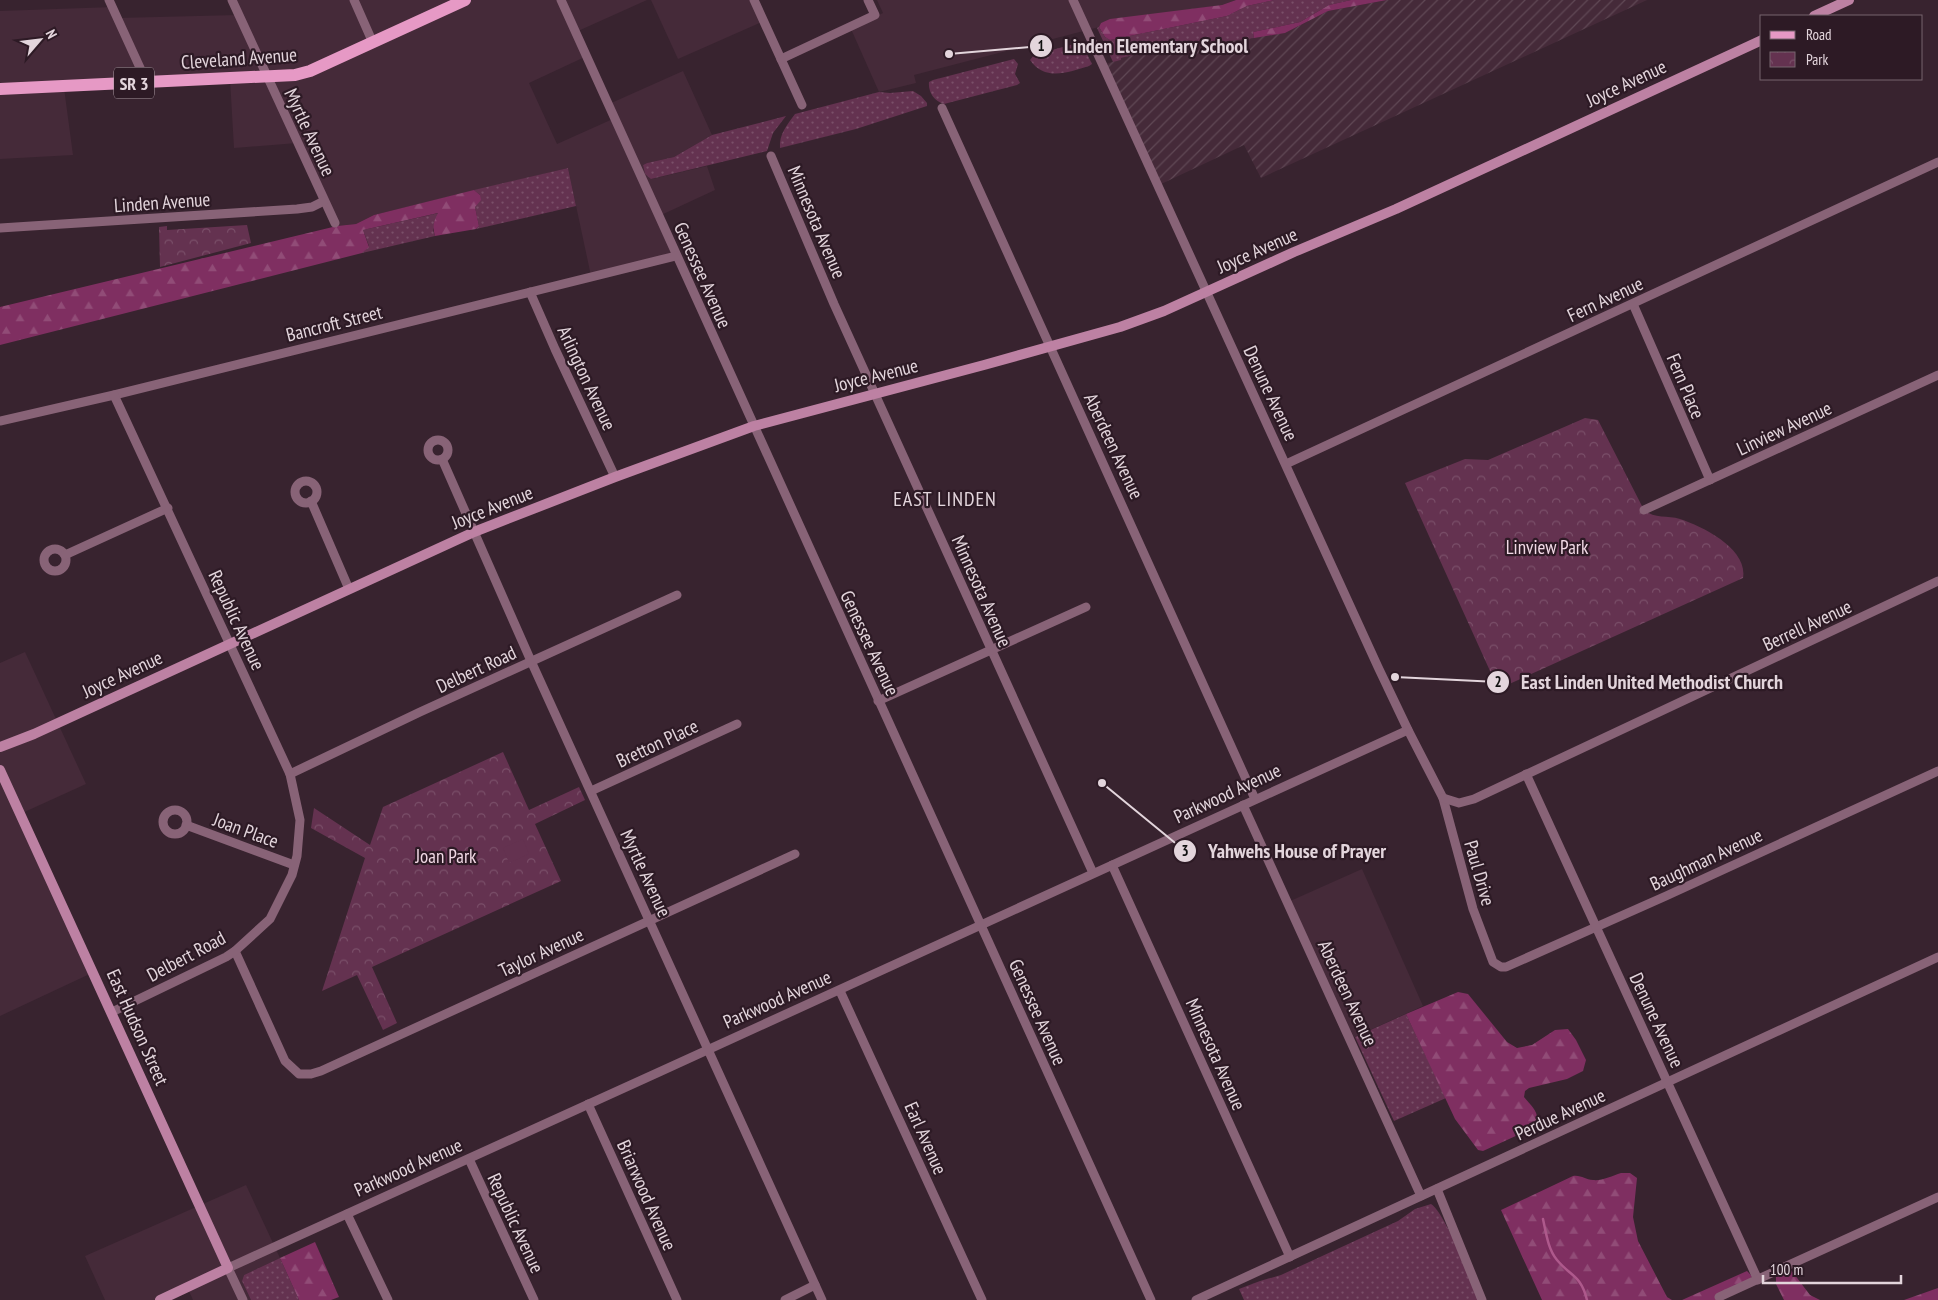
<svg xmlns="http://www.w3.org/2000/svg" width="1938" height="1300" font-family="'PT Sans Narrow',sans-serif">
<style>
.built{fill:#452a39}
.industrial{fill:url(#industrial-furrows)}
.grass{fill:url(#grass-dots)}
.forest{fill:url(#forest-firs)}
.park{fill:url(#park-crowns)}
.pitch{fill:#643250}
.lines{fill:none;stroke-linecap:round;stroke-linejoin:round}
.stream{stroke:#ae598c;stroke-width:2.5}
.street{stroke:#886377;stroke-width:9}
.secondary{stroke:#bd81a3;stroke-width:10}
.primary{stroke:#e699c5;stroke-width:12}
.labels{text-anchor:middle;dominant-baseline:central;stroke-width:4.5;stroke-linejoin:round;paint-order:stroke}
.shield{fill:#2d1a25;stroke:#ac9da5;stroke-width:1}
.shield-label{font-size:18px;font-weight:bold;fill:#e3d5dc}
.street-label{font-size:19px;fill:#e3d5dc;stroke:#2d1a25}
.park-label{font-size:19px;fill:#f1d9e5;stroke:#2d1a25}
.neighbourhood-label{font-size:20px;letter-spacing:1px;fill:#e3d5dc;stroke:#2d1a25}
.leader{fill:none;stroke:#e3d5dc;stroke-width:2}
.callout-dot{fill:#e3d5dc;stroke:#2d1a25;stroke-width:2}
.mark-label{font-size:15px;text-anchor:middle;font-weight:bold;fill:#111}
.callout-label{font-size:20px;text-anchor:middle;font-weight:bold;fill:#e3d5dc;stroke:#2d1a25;stroke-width:4.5;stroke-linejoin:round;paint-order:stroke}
</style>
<defs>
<pattern id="industrial-furrows" width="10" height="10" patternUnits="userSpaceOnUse" patternTransform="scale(1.25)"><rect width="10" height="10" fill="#452a39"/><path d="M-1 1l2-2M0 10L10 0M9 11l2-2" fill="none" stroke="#604855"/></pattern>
<pattern id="grass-dots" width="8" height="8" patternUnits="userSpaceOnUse" patternTransform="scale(1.25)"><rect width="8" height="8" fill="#643250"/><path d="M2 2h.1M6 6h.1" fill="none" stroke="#7a4f69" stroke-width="1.8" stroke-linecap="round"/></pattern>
<pattern id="forest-firs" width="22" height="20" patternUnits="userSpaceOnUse" patternTransform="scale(1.25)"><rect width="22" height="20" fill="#7f2f61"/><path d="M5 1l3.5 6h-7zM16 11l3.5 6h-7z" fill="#914c77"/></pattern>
<pattern id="park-crowns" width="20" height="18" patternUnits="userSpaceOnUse" patternTransform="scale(1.25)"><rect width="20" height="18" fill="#643250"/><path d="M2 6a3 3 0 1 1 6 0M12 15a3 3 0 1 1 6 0" fill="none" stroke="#7a4f69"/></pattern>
</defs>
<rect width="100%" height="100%" fill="#38232f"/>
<g class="built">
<polygon points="232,0 647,0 578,31 589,55 529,83 557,144 615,118 609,104 683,71 712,135 674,157 647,163 643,165 645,173 652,179 707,166 715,190 659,216 676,253 591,276 568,168 374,215 356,224 337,226 297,143 234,148 230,79 64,88 73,155 0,159 0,11 113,7 118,18 238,15"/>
<polygon points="651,0 757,0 766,20 678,59"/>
<polygon points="877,0 1236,0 1222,5 1101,23 1099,27 914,75 916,83 879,92 851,29 883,13"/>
<polygon points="25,652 86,784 20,814 94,972 0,1016 0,663"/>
<polygon points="1362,869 1423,1006 1350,1039 1288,902"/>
<polygon points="246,1185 280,1258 244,1275 242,1281 251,1300 193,1300 188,1289 163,1300 105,1300 85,1256"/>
</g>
<polygon class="industrial" points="1387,0 1647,0 1261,178 1244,145 1159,185 1104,64 1121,60 1121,58 1188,42 1212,48 1221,42 1285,33 1328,11"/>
<g class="grass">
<polygon points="1274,0 1351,0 1329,5 1300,22 1253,32 1254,38 1221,42 1212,48 1188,42 1121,58 1121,60 1113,62 1097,28 1099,27 1105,37 1110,40 1227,16 1247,6"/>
<path d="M1081,42L1092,64L1089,66C1069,72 1045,82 1030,60L1034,55Z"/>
<path d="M1014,59L1018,64L1015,74L1020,83L1017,85L944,104C934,101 928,92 929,82L933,80Z"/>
<path d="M913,91L921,96L927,103V106L856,129L780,148C779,134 787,125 795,114L879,92L890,93Z"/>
<polygon points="786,116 773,133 767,151 651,179 645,174 643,165 647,163 674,157 712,135"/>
<polygon points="568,168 576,206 476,229 479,226 475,207 480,195 474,190"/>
<polygon points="439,213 433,230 435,236 362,253 369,246 363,230"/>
<polygon points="1406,1014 1446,1098 1394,1121 1355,1037"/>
<path d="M1431,1204C1446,1214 1471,1281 1479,1300H1244L1239,1289L1260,1281L1281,1275L1398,1221L1415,1209Z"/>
<polygon points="280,1258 299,1300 251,1300 242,1281 244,1275"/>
</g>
<g class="forest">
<polygon points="1236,0 1274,0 1247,6 1227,16 1110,40 1105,37 1099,27 1101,23 1110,19 1222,5"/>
<polygon points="1351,0 1387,0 1328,11 1285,33 1254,38 1253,32 1300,22 1329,5"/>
<path d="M474,190L480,195L481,200L475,207L479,226L476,229L435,236C432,226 434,221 438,213L363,230L369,247L362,253L0,345V307L337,226L356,224L374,215Z"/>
<path d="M1458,992L1468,994L1507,1042L1517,1048L1532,1045L1555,1030L1568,1029L1576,1040L1586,1060L1583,1071L1567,1079L1529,1088L1525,1091L1524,1097C1533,1108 1541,1113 1535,1127L1483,1151L1478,1150L1455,1119L1406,1014Z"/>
<path d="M1621,1173H1630L1637,1178L1633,1217L1638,1241L1667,1297L1672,1300H1542L1501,1210L1573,1176C1582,1175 1585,1180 1593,1180C1602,1181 1612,1176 1621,1173Z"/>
<polygon points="315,1242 339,1297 331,1300 299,1300 280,1258"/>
<polygon points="1791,1270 1810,1295 1820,1300 1784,1300 1776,1284 1776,1276"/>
<polygon points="1747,1271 1752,1276 1750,1281 1722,1297 1723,1300 1682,1300"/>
<polygon points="1938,1288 1938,1300 1904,1300"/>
</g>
<g class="park">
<polygon points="247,225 251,243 160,267 159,227 167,226 167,230"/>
<path d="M1585,418L1598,420L1644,510C1655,519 1667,515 1680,519C1704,527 1748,549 1743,578L1507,685L1495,682L1405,483L1465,459L1488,460Z"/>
<polygon points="503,752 529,810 579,787 585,800 535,824 561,881 372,967 397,1023 383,1030 357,975 322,991 365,858 311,828 314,808 370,845 383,807"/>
</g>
<polygon class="pitch" points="523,839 529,854 509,863 503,848"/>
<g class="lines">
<path class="stream" d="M1543,1219C1546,1233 1548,1249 1557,1260C1571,1277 1581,1275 1587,1300"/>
<g class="street">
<polyline points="109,0 147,83"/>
<polyline points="232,0 335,223"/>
<polyline points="354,0 373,43"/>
<polyline points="561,0 1151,1300"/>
<polyline points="754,0 802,105"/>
<polyline points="1073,0 1378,667 1408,730 1443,798 1473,909 1493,962 1501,967 1506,967 1666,896 1938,771"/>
<polyline points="781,59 875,15 868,0"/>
<polyline points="942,108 1255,799"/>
<polyline points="771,156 834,304 1093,873"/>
<polyline points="0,228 297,209 312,207 324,201"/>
<polyline points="530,292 555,349 615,477"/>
<polyline points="1633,304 1710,480"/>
<polyline points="0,421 114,395 676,256"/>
<circle cx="438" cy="450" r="10"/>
<polyline points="442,459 531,661 822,1300"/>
<polyline points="1286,464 1938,162"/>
<circle cx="306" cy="492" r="11"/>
<polyline points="311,501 349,589"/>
<polyline points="1644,510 1938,375"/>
<circle cx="55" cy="560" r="11"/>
<polyline points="65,555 168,508"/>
<polyline points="878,701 1086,607"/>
<polyline points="290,774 420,712 677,595"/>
<polyline points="1526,774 1758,1280"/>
<polyline points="591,791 737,724"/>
<polyline points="1443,798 1459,803 1474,799 1938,581"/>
<polyline points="1243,805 1421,1196"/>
<circle cx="175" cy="822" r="12"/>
<polyline points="186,825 294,865"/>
<polyline points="1112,865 1290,1257"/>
<polyline points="235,951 285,1061 299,1074 311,1074 321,1071 795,854"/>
<polyline points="840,991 982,1300"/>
<polyline points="112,1012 226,957 235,951 270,919 292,875 297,856 300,820 290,774 114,395"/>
<polyline points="588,1104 677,1300"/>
<polyline points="469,1159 534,1300"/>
<polyline points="1437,1189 1482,1300"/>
<polyline points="347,1214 388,1300"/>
<polyline points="1719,1297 1938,1197"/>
<path d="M243,1300L228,1268C622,1090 1014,909 1408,730"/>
<polyline points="785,1300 815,1285"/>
<polyline points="1196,1300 1938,957"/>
</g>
<g class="secondary">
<polyline points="1814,16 1849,0"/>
<polyline points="0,747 34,734 474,532 615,477 754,426 984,365 1120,327 1164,311 1294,252 1396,209 1762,40"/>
<polyline points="0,770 228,1268 160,1300"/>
</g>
<polyline class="primary" points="0,89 295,75 310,71 465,0"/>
</g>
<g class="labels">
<rect class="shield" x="114" y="67.5" width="40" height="31" rx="4"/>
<g class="shield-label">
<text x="134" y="83">SR 3</text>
</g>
<g class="street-label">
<text transform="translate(239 58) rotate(-4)">Cleveland Avenue</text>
<text transform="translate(1626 83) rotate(-25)">Joyce Avenue</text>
<text transform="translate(310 132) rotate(65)">Myrtle Avenue</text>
<text transform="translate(162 202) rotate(-4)">Linden Avenue</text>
<text transform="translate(817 222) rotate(67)">Minnesota Avenue</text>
<text transform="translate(1257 250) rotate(-24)">Joyce Avenue</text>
<text transform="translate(703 275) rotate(66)">Genessee Avenue</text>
<text transform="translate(1605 299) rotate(-25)">Fern Avenue</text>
<text transform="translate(334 323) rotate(-14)">Bancroft Street</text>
<text transform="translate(876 375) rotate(-14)">Joyce Avenue</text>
<text transform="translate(587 378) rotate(65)">Arlington Avenue</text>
<text transform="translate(1686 386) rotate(67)">Fern Place</text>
<text transform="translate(1271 393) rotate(65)">Denune Avenue</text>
<text transform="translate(1784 428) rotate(-25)">Linview Avenue</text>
<text transform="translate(1114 446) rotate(65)">Aberdeen Avenue</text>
<text transform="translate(492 507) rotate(-22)">Joyce Avenue</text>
<text transform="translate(982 591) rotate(66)">Minnesota Avenue</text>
<text transform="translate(237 620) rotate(65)">Republic Avenue</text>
<text transform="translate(1807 625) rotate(-25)">Berrell Avenue</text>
<text transform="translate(870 643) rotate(65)">Genessee Avenue</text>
<text transform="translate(476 669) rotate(-25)">Delbert Road</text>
<text transform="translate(122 674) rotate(-25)">Joyce Avenue</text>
<text transform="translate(657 743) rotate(-25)">Bretton Place</text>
<text transform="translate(1227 793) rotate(-25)">Parkwood Avenue</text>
<text transform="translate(246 830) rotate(20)">Joan Place</text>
<text transform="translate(1706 859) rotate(-25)">Baughman Avenue</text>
<text transform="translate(646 873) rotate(65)">Myrtle Avenue</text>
<text transform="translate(1480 873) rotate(74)">Paul Drive</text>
<text transform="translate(541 952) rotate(-25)">Taylor Avenue</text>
<text transform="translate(186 956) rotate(-28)">Delbert Road</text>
<text transform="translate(1348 993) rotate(65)">Aberdeen Avenue</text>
<text transform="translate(777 999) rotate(-24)">Parkwood Avenue</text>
<text transform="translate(1038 1012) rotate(66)">Genessee Avenue</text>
<text transform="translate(1657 1020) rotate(65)">Denune Avenue</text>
<text transform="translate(138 1027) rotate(66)">East Hudson Street</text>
<text transform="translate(1216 1054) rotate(66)">Minnesota Avenue</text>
<text transform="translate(1560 1114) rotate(-25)">Perdue Avenue</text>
<text transform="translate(926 1138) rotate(66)">Earl Avenue</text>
<text transform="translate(408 1167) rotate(-24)">Parkwood Avenue</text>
<text transform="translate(647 1195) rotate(66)">Briarwood Avenue</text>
<text transform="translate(516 1223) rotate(65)">Republic Avenue</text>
</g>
<g class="park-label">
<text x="1547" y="547">Linview Park</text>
<text x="446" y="856">Joan Park</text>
</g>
<g class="neighbourhood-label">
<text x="945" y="499">EAST LINDEN</text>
</g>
</g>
<path class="leader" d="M949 54L1041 46M1395 677L1498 682M1102 783L1185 851"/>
<g class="callout-dot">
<circle cx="949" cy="54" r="5"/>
<circle cx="1395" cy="677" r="5"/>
<circle cx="1102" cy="783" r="5"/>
<circle cx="1041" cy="46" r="12"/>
<circle cx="1498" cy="682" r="12"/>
<circle cx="1185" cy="851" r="12"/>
</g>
<g class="mark-label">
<text x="1041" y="51">1</text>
<text x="1498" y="687">2</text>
<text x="1185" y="856">3</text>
</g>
<g class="callout-label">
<text x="1156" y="53">Linden Elementary School</text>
<text x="1652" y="689">East Linden United Methodist Church</text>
<text x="1297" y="858">Yahwehs House of Prayer</text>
</g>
<rect x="1760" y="15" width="162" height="65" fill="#2d1a25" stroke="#76656e"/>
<rect x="1770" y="31" width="25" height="8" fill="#e699c5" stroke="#76656e"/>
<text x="1806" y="40" font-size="15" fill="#e3d5dc">Road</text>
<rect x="1770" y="52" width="25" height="15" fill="url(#park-crowns)" stroke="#76656e"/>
<text x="1806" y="65" font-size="15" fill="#e3d5dc">Park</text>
<g transform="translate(40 40) rotate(62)" stroke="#2d1a25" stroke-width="4" paint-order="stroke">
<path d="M0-4L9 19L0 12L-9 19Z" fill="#e3d5dc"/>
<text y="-8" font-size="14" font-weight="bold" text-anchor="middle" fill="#e3d5dc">N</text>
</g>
<path d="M1763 1275v8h138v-8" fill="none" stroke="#e3d5dc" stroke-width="2.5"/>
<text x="1770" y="1275" font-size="15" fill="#e3d5dc" stroke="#2d1a25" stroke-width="4" paint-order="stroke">100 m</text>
</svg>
